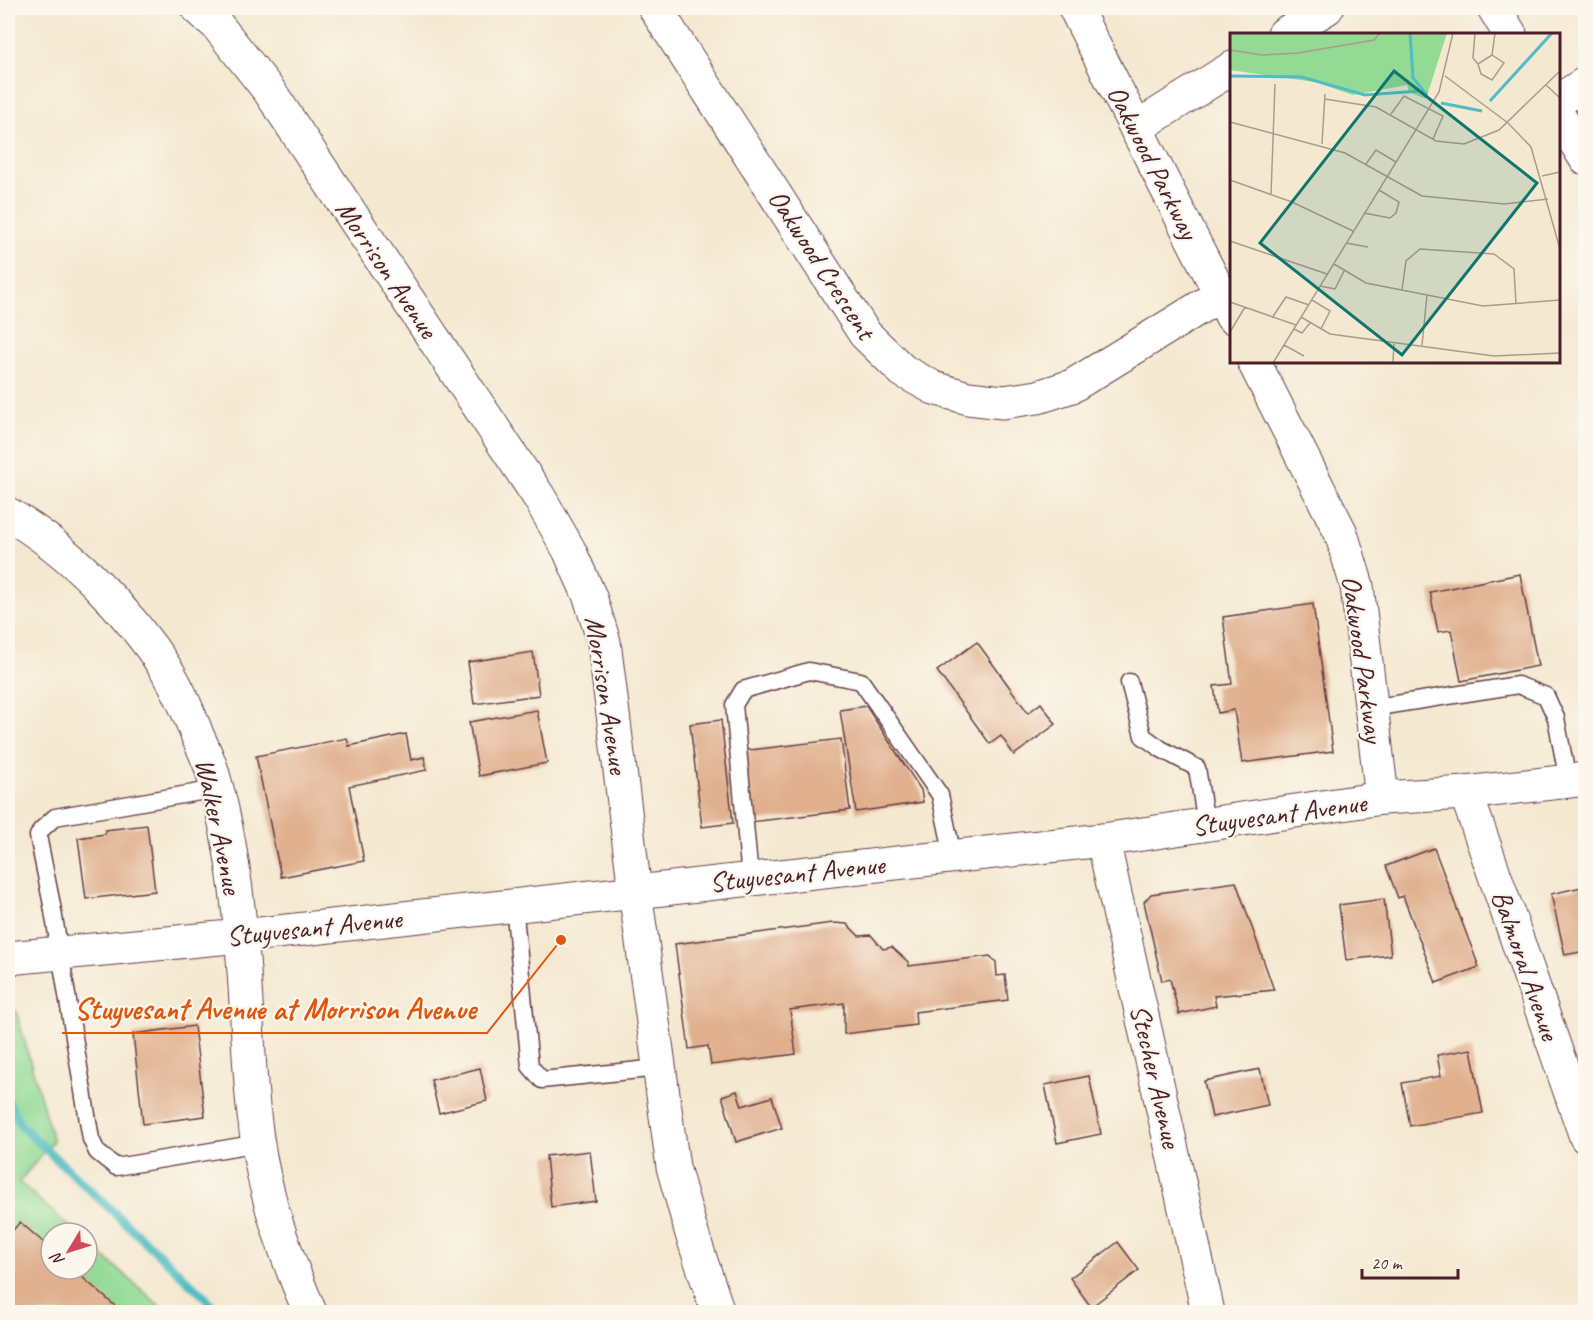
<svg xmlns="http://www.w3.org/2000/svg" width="1593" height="1320" font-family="Caveat,sans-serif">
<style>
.green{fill:#93da95;stroke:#6e7c60;stroke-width:1.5}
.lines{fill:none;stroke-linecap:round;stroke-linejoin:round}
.stream{stroke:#4fbdc3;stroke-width:9}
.building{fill:#e0b08f}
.lane-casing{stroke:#643d44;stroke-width:19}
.street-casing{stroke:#643d44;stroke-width:35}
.secondary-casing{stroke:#643d44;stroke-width:35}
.lane{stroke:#fff;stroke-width:16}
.street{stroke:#fff;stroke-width:33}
.secondary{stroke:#fff;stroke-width:33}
.labels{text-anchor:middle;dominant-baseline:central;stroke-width:4.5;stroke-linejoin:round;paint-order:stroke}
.street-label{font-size:28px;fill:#4a1f2b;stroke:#fbf7ec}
.inset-river{fill:none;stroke:#4fbdc3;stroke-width:3}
.inset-road{fill:none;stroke:#b0988e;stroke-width:1.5}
.view{fill:#0f766e;fill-opacity:0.15;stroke:#0f766e;stroke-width:3}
.inset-edge{fill:none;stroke:#4a1f2b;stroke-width:3}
.leader{fill:none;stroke:#e0560e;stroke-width:2}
.callout-dot{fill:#e0560e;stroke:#fbf7ec;stroke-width:2}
.callout-label{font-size:30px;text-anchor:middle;font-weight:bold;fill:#e0560e;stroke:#fbf7ec;stroke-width:4.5;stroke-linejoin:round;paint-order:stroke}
</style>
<rect width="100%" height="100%" fill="#fbf7ec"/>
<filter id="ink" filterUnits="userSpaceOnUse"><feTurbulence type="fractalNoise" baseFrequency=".0167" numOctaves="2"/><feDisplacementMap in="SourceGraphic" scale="12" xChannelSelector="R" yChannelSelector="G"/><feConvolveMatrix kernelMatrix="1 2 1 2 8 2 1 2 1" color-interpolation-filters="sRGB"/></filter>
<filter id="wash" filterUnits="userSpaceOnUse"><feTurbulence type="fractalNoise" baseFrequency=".008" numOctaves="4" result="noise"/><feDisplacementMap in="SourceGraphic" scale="24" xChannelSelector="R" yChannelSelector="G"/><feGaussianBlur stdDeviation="1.35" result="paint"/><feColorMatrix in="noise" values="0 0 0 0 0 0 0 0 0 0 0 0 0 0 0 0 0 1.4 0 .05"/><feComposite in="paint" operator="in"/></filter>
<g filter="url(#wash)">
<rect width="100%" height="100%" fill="#f4e8d0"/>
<polygon class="green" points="16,1011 53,1141 19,1182 77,1233 51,1233 51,1269 87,1269 87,1242 167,1312 8,1312 8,1013"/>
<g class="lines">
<polyline class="stream" points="8,1101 21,1126 204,1296 216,1312"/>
</g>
<g id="blocks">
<g class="building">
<polygon points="1520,574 1538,666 1461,681 1451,630 1438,632 1430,592"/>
<polygon points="1313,604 1333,751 1242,763 1234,710 1218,713 1214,686 1232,684 1223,617"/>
<polygon points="977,642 1028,713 1041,703 1056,724 1014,755 1001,736 990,744 937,671"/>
<polygon points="533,652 539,695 474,704 468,662"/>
<polygon points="866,706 921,790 923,802 856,812 840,710"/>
<polygon points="537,710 547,763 479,776 469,722"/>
<polygon points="721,720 733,823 702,827 690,724"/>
<polygon points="406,734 411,760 424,757 427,770 349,786 364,861 281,877 256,756 347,738 349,746"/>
<polygon points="841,739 850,810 751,822 742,751"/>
<polygon points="147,825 155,891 86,899 78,838 105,834 105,830"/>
<polygon points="1434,848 1479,967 1436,983 1403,896 1398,898 1386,866"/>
<polygon points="1236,882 1274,990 1214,996 1216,1006 1179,1014 1170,979 1162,981 1144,902 1151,894"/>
<polygon points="1586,886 1586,951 1565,955 1551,894"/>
<polygon points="1384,899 1391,955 1346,960 1339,905"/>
<polygon points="833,923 847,924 859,936 871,935 883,949 892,947 908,962 909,966 990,956 996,962 997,976 1005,975 1008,1000 915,1012 916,1025 844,1034 844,1003 790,1010 796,1054 711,1065 708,1046 689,1049 675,944"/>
<polygon points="194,1026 205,1116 143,1124 133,1034"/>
<polygon points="1471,1049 1483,1113 1410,1126 1402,1083 1441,1076 1437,1055"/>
<polygon points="480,1068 487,1101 439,1113 431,1080"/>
<polygon points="1260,1069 1268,1105 1212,1117 1204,1081"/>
<polygon points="1089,1076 1101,1134 1057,1143 1045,1085"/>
<polygon points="737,1091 742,1106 772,1097 782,1128 736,1142 722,1096"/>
<polygon points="590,1151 596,1201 551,1207 546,1156"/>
<polygon points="20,1222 51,1249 51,1269 73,1269 122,1312 8,1312 8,1236"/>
<polygon points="1118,1242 1139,1270 1091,1307 1070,1278"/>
</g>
</g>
</g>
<g filter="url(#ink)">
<use href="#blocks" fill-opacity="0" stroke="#643d44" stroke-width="1.5"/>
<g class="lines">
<defs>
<g id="lane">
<polyline points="1129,682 1143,736 1161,749 1197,768 1206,824"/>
<polyline points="1371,708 1518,685 1546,696 1556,718 1568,781"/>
<polyline points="217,789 55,817 41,830 38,836 52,905 91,1139 97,1152 116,1167 259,1143"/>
<polyline points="750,878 734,705 743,690 809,671 861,681 940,795 953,856"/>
<polyline points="514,905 530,1066 542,1080 659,1068"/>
</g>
<g id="street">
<polyline points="198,8 217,25 270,92 539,497 569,550 590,597 604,642 635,891 673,1167 692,1234 718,1312"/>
<polyline points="655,8 865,334 903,371 934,388 968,398 1003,402 1038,397 1072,386 1220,295"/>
<polyline points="1075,8 1232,317"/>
<polyline points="1494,8 1510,34"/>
<polyline points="1284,34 1327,8"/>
<polyline points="1558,101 1586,83"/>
<polyline points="1558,115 1586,159"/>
<polyline points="1136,128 1232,68"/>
<polyline points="1254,362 1341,533 1357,586 1382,798"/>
<path d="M8,514C71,551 128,610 168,672C180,692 190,716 198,737C203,748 209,760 212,771C228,824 236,881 241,936C250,1022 246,1113 269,1197C279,1236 294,1275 310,1312"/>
<polyline points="1466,793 1586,1137"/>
<polyline points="1103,840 1208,1312"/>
</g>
<polyline id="secondary" points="8,958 241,936 1103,840 1382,798 1466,793 1586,779"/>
</defs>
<use href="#lane" class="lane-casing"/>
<use href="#street" class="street-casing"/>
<use href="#secondary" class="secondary-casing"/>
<use href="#lane" class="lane"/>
<use href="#street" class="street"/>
<use href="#secondary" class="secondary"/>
</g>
</g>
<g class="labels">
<g class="street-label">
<text transform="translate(1153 162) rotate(63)">Oakwood Parkway</text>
<text transform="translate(822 264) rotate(57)">Oakwood Crescent</text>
<text transform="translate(387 269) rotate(56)">Morrison Avenue</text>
<text transform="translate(1363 659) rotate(82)">Oakwood Parkway</text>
<text transform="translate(607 695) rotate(81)">Morrison Avenue</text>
<text transform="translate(1279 814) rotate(-8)">Stuyvesant Avenue</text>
<text transform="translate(219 826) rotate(78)">Walker Avenue</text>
<text transform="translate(797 873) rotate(-6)">Stuyvesant Avenue</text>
<text transform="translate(314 927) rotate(-6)">Stuyvesant Avenue</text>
<text transform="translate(1526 965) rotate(71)">Balmoral Avenue</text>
<text transform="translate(1156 1076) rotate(77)">Stecher Avenue</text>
</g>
</g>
<g transform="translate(1230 33)">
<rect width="330" height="330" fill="#f4e8d0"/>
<path d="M0,0H217L196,66L179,59L177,52L123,62L85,49L0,37Z" fill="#93da95"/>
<path class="inset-river" d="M180,0L183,45L197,62M0,43L72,44L135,62L190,58M260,68L322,0M211,70L252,78"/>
<path class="inset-road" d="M245,0L243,25L248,31L262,22L265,0M0,17L32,22L68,20L144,7L150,0M248,31L251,41L262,47L274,30L262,22M215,43L278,90L301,114L330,216M316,52L330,65M95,66L146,74L206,108L234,111L269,97L330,38M161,81L174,63L213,83L203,106M0,89L115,120L192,163L274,171L318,166M92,111L95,61M136,131L146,117L166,129M312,143L330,139M0,147L62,169L123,198M41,162L45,51M134,180L160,185L166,180L169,169L149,157M0,208L97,241M116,210L138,214M104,231L136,250L253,273L330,267M90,253L105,256L114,238M172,257L176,228L190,216L264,221L284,236L286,271M82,267L100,278L91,296M0,269L66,292M71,284L100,301L264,323L330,320M42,285L56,264L79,272M64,296L72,300L80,290M0,299L15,274M54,312L74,323M192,312L197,262M43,330L209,59L223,0M163,330L164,309"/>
<path class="view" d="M164,38L307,150L172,322L30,210Z"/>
<rect width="330" height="330" class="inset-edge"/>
</g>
<path class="leader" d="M561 940L487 1033H62"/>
<circle class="callout-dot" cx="561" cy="940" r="6"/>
<g class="callout-label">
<text x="275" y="1019">Stuyvesant Avenue at Morrison Avenue</text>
</g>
<rect width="1593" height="1320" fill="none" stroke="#fbf7ec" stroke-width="30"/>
<g transform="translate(69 1251) rotate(232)"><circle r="28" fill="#fbf7ec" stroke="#b4a19f" stroke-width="1.5"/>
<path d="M0-4.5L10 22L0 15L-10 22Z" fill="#d1495b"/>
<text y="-9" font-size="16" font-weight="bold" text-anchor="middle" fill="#4a1f2b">N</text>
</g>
<path d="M1362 1269v9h96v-9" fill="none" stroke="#4a1f2b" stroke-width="3"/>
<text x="1371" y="1269" font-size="18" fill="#4a1f2b" stroke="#fbf7ec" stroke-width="4.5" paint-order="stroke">20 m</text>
</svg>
